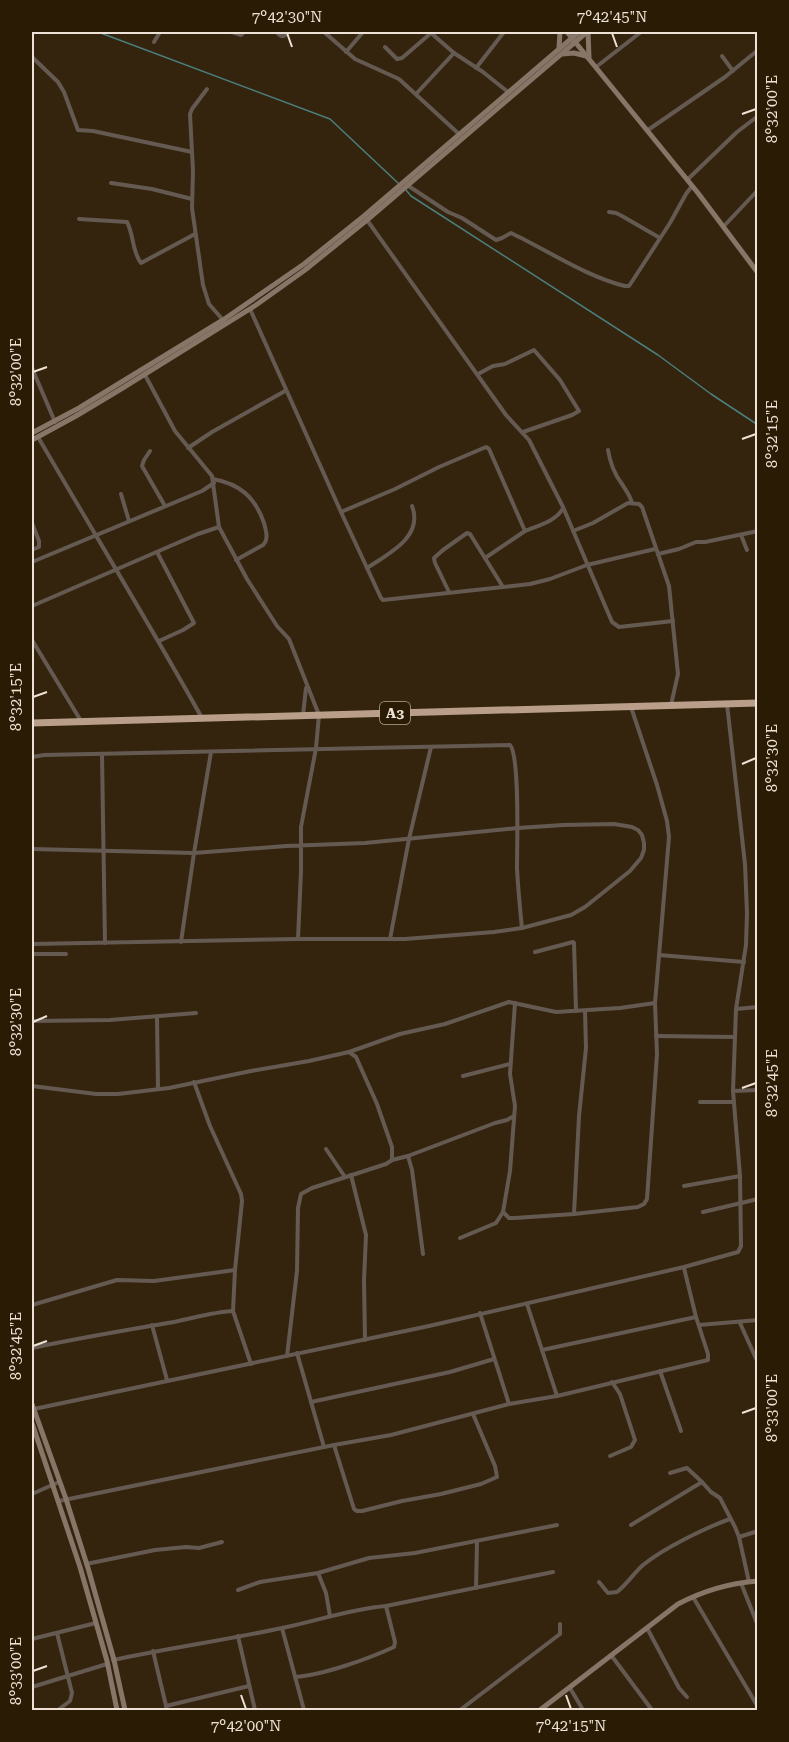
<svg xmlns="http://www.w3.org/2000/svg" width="789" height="1742" font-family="'Roboto Serif',serif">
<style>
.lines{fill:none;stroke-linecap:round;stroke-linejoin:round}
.stream{stroke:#4a7f7e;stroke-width:1.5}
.street{stroke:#655a52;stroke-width:4}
.secondary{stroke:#877568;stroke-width:5}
.highway{stroke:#b99e8a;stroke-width:7}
.ticks{fill:none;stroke:#ede2d5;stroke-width:2}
.labels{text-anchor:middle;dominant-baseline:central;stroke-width:6;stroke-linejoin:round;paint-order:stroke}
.shield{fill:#2a1b04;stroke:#b2a696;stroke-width:1.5}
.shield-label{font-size:14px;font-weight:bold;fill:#ede2d5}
.neatline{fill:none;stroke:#ede2d5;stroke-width:2}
.ticks-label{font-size:15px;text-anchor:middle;fill:#ede2d5}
</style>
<rect width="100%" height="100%" fill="#34240d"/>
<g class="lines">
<g class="stream">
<polyline points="98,32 330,119 398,183"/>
<polyline points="406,190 411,196 658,355 711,394 758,425"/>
</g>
<g class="street">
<polyline points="232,32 241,35 244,32"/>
<polyline points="276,32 281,36 284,36 289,32"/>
<polyline points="324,32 355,59 399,79 459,134"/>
<polyline points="154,42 160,32"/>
<polyline points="385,47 397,59 402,58 431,33 454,53 483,72 508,92"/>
<polyline points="346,52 363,32"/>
<polyline points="722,56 733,71"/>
<polyline points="32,57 58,82 64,92 78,130 93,131 192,152"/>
<polyline points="596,67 641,32"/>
<polyline points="476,68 504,32"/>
<polyline points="207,89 192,109 190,114 193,171 192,208 203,285 209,304 223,320"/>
<polyline points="416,94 454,53"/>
<polyline points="648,130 725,77 758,50"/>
<polyline points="687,180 737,132 758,116"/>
<polyline points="111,183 152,189 192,199"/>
<path d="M407,185L448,212L462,218L496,240L502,238L511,233C547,250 587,277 625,286H629L633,280L670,223L686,194L692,186"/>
<polyline points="609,212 616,213 622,216 660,238"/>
<path d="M79,219L127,222C134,235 132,252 141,263L195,234"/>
<polyline points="367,220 506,415 529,440 563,507 612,622 619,627 673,621"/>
<polyline points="724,226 758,190"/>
<path d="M250,309L341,512L395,489L439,467L486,447L489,449L525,531C537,526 557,521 563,508"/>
<polyline points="32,368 55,422"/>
<polyline points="478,374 493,366 505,364 534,350 560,380 579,411 572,415 523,432"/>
<path d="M38,437C92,530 149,623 202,718"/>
<polyline points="188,448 212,432 285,391"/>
<path d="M608,450C610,462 615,475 622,484C626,491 630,495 632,503"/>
<polyline points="150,451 144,460 142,466 165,506"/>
<path d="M213,479C240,484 255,497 264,523C266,531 269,539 263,545L236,560"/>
<polyline points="121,494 129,521"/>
<polyline points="341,512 381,598 383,600 530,584 550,579 587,565 655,549"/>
<polyline points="32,523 39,541 39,547 34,549"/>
<polyline points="573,531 593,523 628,503 639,504 642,507 669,586 678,674 671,705"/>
<polyline points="741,535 747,550"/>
<polyline points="157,552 194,623 183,630 159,641"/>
<polyline points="658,554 679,549 696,542 705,542 758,531"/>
<polyline points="485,558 525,531"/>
<polyline points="32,562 202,491 214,483"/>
<path d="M367,568C388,554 424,537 412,506"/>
<polyline points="449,592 435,563 434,558 443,550 467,533 470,534 503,587"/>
<polyline points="32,606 198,534 219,527 212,476 175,431 145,375"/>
<polyline points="32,640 81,721"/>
<polyline points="303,715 306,688"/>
<polyline points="211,752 194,853 286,846 365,843 518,828 563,825 614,824 632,827 638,830 642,835 644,843 644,850 641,858 630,871 585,907 571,915 522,928 494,932 405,939 298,939 301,871 301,827 316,748 319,715 289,639 277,626 247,579 219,527"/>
<polyline points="102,755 105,943"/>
<path d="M32,757L44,755L510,745C520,756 517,848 517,868C518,888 520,909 522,928"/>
<polyline points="32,849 194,853 181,942"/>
<polyline points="390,939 409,839 431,747"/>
<polyline points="32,944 298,939"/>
<polyline points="535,952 573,942 574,943 576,1011"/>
<polyline points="32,954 66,954"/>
<polyline points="659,955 744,962"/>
<polyline points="736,1009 758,1007"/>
<polyline points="585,1011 586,1048 579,1116 574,1214 638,1207 644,1204 647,1199 657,1054 655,1003 669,837 667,821 657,785 631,707"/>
<polyline points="157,1017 158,1089"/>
<polyline points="32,1021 110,1020 196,1013"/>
<polyline points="656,1036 735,1037"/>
<polyline points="349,1052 356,1057 377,1104 392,1147 392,1160"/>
<polyline points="463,1076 510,1064"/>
<polyline points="194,1082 210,1126 241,1194 242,1201 235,1270 233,1311 251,1364"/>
<polyline points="32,1086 96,1094 118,1094 169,1088 251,1071 309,1061 349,1052 400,1034 445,1024 509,1002 556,1012 620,1008 655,1003"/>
<polyline points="733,1091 758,1090"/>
<polyline points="700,1102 734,1102"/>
<polyline points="326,1149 345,1177"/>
<polyline points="408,1156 495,1123 507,1120 514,1116"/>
<polyline points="351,1175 366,1235 364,1280 365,1340"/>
<polyline points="684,1186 740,1176"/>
<polyline points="503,1212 509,1218 515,1218 574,1214"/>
<polyline points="703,1212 758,1199"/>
<polyline points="460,1238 496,1223 503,1212 510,1171 515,1106 510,1074 515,1003"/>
<polyline points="527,1304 557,1396"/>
<polyline points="32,1305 117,1280 154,1281 235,1270"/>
<polyline points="480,1313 509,1404"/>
<polyline points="740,1323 758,1363"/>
<polyline points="152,1325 167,1380"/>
<polyline points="699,1325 758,1320"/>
<path d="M32,1348C79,1338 126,1330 174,1322C194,1318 213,1312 233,1311"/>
<polyline points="542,1350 696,1317"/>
<polyline points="297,1353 324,1447"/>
<polyline points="287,1356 297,1271 298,1208 301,1194 312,1188 386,1164 392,1160 408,1156 412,1170 423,1254"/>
<polyline points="660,1371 681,1431"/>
<polyline points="311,1402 450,1372 494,1359"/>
<polyline points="34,1409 429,1326 684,1267 738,1252 741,1246 740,1176 733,1091 736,1009 746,945 747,913 745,864 727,704"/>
<polyline points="473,1414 495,1466 497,1477 481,1484 441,1494 402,1501 362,1511 357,1511 354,1509 334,1445 391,1435 509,1404 557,1396 708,1360 708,1354 696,1317 684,1268"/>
<polyline points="610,1456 631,1447 635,1440 620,1394 612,1382"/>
<polyline points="670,1473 687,1468 702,1482"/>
<polyline points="32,1494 59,1482"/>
<polyline points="59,1501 334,1445"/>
<polyline points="631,1525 702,1482 711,1492 720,1498 735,1527 739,1537 749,1582"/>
<polyline points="739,1537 758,1531"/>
<polyline points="86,1564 155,1550 186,1547 199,1548 222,1542"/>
<polyline points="318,1573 326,1593 330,1616"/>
<path d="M599,1582L608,1593L617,1592C627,1584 634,1573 643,1565C664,1548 705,1528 730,1519"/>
<polyline points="741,1583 758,1626"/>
<polyline points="476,1588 477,1542"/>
<polyline points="238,1590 260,1582 318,1573 369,1558 415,1553 557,1525"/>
<polyline points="693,1597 758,1707"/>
<polyline points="282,1628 304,1710"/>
<polyline points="647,1628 679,1688 687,1697"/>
<polyline points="57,1633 72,1693 70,1701 58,1710"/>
<polyline points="238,1636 255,1710"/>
<polyline points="32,1639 96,1623"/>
<polyline points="153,1651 167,1710"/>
<polyline points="611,1655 652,1710"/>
<path d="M113,1660C169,1648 226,1640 282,1628C317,1621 350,1609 386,1606L553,1572"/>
<path d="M295,1677C323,1675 368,1659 394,1647L395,1642L386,1606"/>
<polyline points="32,1687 107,1664"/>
<polyline points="570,1688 583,1710"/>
<polyline points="166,1706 249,1686"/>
<polyline points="460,1710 560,1634 560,1624"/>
</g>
<g class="secondary">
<polyline points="567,32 698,193 758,273"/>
<polyline points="588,32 589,57"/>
<polyline points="559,48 560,32"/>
<polyline points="562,54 574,53 586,56"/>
<polyline points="32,433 79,408 223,320 304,264 364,216 579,32"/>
<polyline points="32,440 76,416 121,389 256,305 305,270 367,220 587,32"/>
<polyline points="32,1404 66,1499 88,1568 114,1660 125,1710"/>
<polyline points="32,1423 80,1567 107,1661 117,1710"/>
<path d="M540,1710L678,1604C703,1591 729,1583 758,1581"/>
</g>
<polyline class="highway" points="32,723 758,703"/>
</g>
<path class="ticks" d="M287,33L292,47M612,33L617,47M742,114L756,109M33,372L47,367M742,439L756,434M33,697L47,692M742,764L756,758M33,1022L47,1016M742,1088L756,1083M33,1346L47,1341M742,1413L756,1408M33,1671L47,1666M241,1695L246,1709M566,1695L571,1709"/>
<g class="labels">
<rect class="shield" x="380" y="702" width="30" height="22" rx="4.5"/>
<g class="shield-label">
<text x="395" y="713">A3</text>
</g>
</g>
<rect width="789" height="1742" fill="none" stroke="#2a1b04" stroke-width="66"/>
<rect x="33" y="33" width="723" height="1676" class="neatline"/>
<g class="ticks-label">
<text x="287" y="22">7°42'30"N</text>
<text x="612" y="22">7°42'45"N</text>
<text transform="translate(772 109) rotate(-90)" y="5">8°32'00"E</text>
<text transform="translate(16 372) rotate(-90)" y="5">8°32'00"E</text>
<text transform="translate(772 434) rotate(-90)" y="5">8°32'15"E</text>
<text transform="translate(16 697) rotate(-90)" y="5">8°32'15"E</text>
<text transform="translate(772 758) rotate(-90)" y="5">8°32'30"E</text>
<text transform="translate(16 1022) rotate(-90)" y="5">8°32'30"E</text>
<text transform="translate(772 1083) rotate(-90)" y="5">8°32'45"E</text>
<text transform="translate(16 1346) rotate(-90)" y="5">8°32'45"E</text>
<text transform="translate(772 1408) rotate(-90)" y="5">8°33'00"E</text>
<text transform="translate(16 1671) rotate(-90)" y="5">8°33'00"E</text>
<text x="246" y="1731">7°42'00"N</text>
<text x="571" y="1731">7°42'15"N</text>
</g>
</svg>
